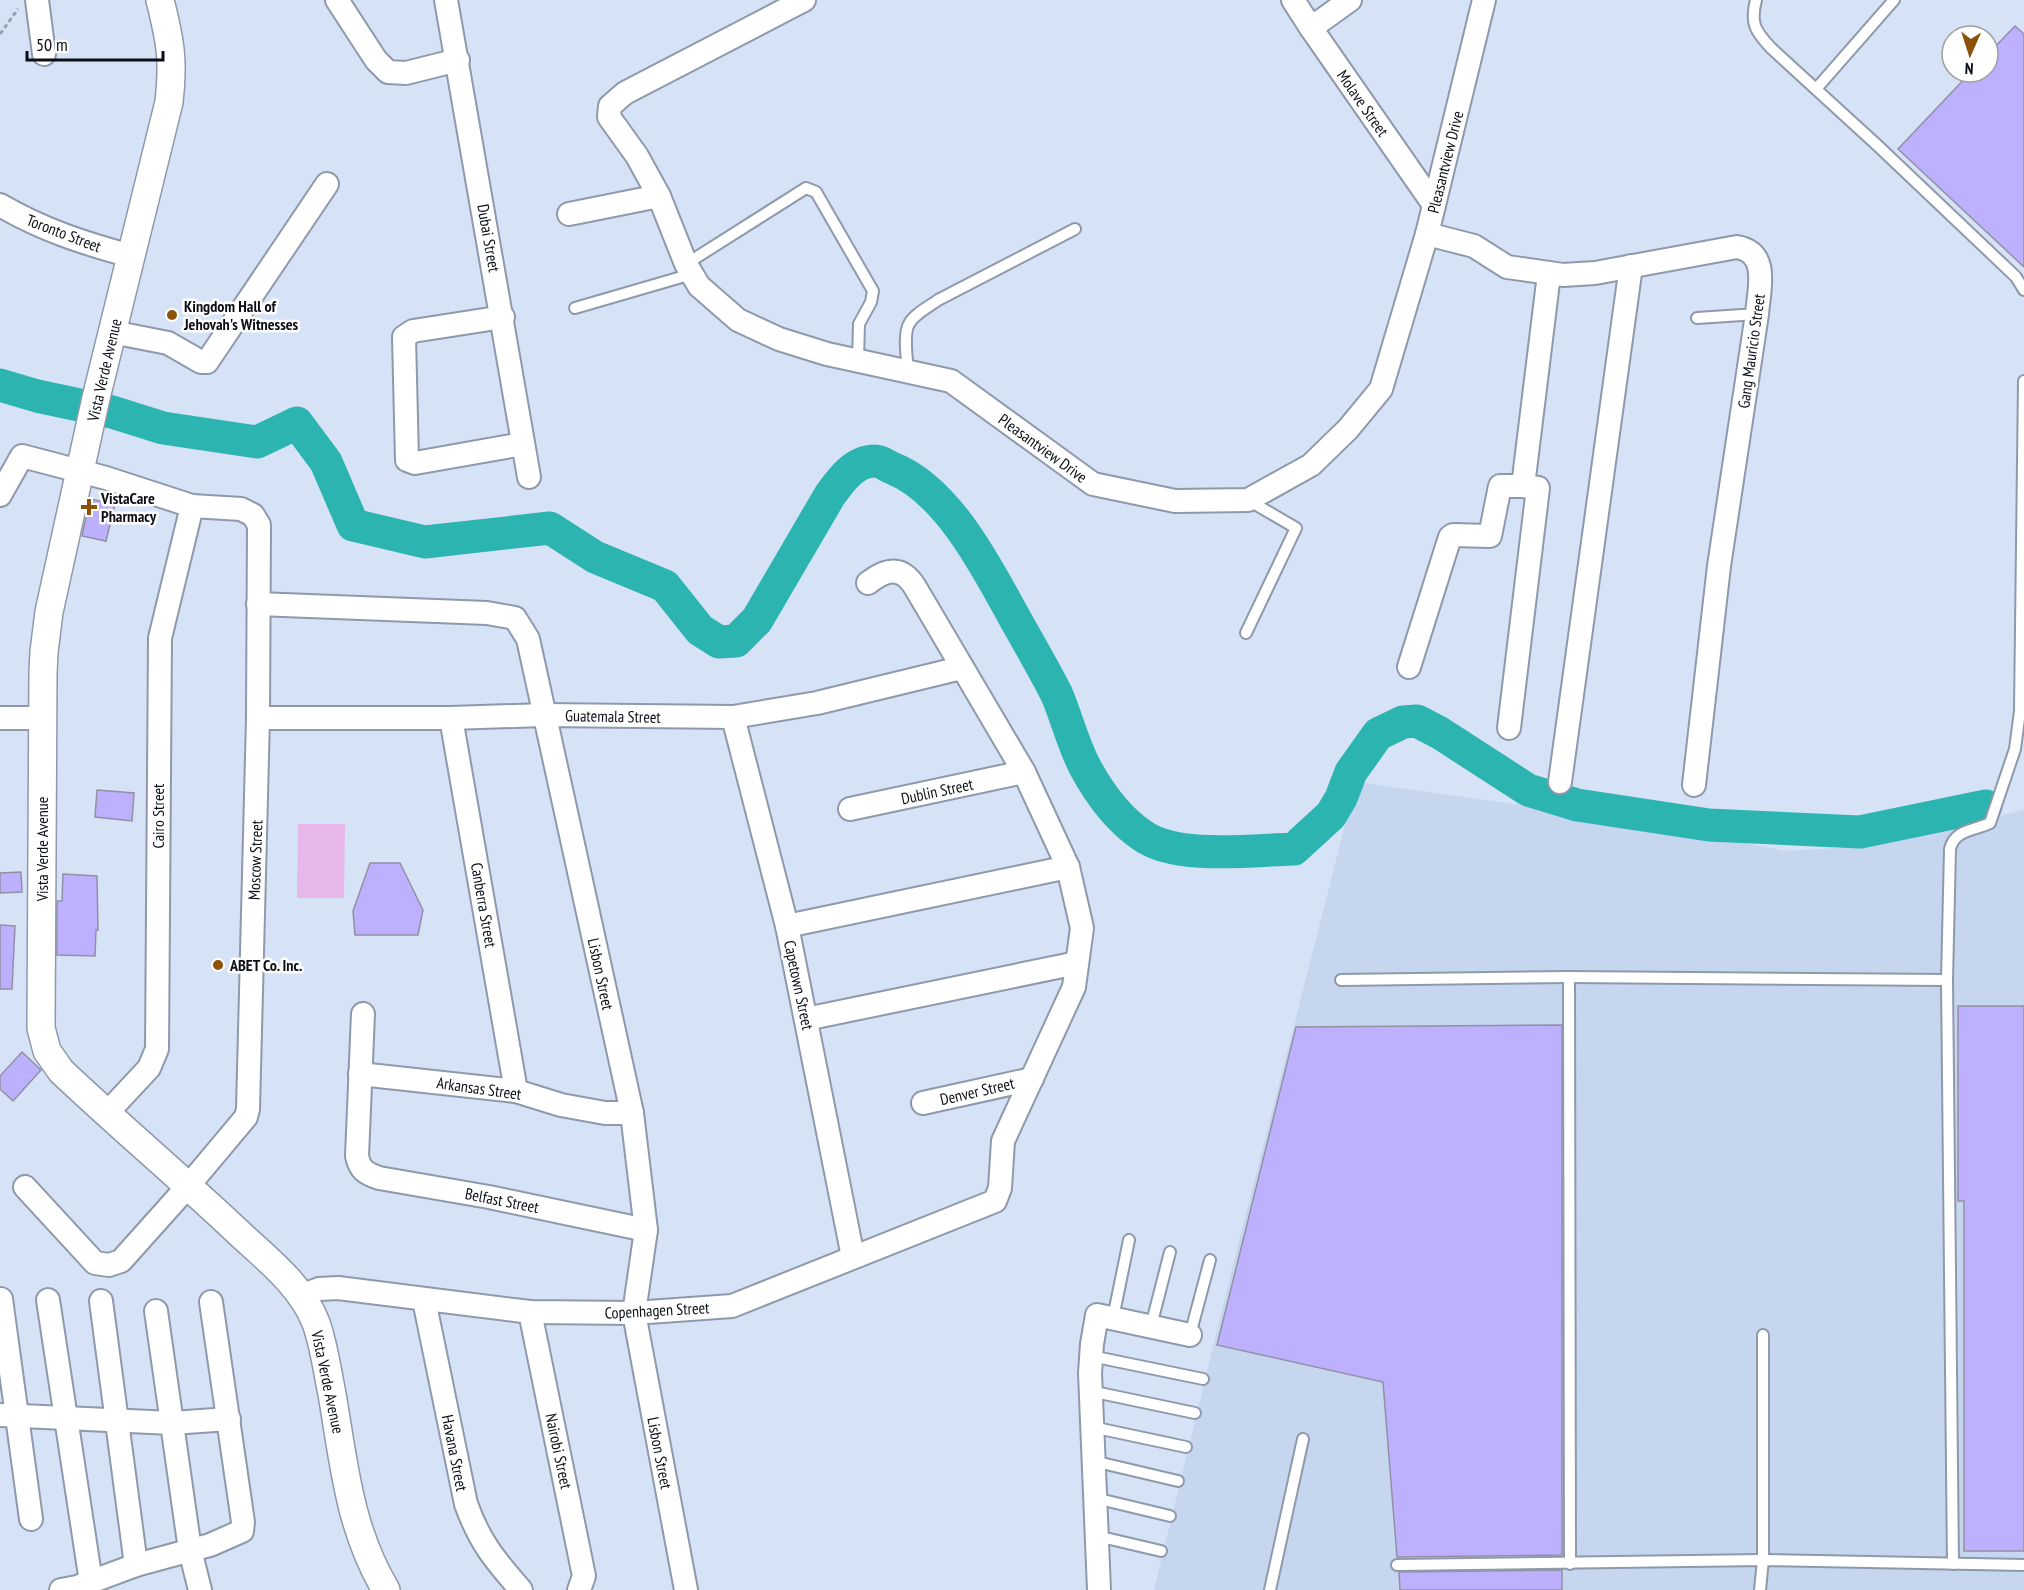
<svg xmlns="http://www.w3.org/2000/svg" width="2024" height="1590" font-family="'PT Sans Narrow',sans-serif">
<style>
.built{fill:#c5d6ee}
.green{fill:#e7b7e9}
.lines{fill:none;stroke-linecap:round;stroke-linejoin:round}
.river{stroke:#2cb4b1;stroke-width:33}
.building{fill:#bdb0fe;stroke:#9390a3;stroke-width:1.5}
.service-casing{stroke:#8e99ab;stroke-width:14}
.minor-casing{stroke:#8e99ab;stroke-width:26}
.tertiary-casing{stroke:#8e99ab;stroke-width:30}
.path{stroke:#98a1b0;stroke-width:3;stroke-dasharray:4.5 3;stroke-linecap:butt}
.service{stroke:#fff;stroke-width:10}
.minor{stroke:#fff;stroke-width:22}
.tertiary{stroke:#fff;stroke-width:27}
.poi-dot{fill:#8b5208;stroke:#fff;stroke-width:2}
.labels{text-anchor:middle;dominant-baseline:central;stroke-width:5;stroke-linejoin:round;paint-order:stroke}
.street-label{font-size:16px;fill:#0c1016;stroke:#fff}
.poi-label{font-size:16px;font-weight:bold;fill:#0c1016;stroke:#fff;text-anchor:start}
</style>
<rect width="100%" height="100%" fill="#d6e2f5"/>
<polygon class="built" points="1356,782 1614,818 1786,851 1874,846 2024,810 2024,1590 1154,1590 1235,1257"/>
<polygon class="green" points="298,824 345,824 344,898 297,898"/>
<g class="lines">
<path class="river" d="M0,385L37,396L112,412L163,428L257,442L297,423L326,462L353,525L425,542L550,528L595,557L665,586L700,630L719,642L736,641L757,620L830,495C841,480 854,461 875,461C881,461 887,466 892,468C950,491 989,572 1018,624C1031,647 1045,671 1057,695C1067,719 1073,744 1085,767C1099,793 1118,819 1143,836C1178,860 1252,850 1294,849L1331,815L1341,798L1351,772L1378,734L1403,722L1417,721L1440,733L1528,790L1577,805L1709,825L1860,832L1986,806"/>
</g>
<g class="building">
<polygon points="2015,26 2024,34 2024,267 1898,149 1971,72 1988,72 1988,54"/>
<polygon points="90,499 115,504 106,541 82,536"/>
<polygon points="97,790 134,793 132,821 95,817"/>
<polygon points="370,863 400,863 423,910 418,935 355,935 353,911"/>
<polygon points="21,872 22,892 0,893 0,873"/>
<polygon points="63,874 97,876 98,930 96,930 95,956 57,955 57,901 62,901"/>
<polygon points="0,925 15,926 12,989 0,989"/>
<polygon points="1958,1006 2024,1006 2024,1551 1964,1551 1964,1201 1958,1201"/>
<polygon points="1562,1025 1562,1555 1397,1557 1383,1382 1217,1345 1296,1027"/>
<polygon points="22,1052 41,1070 13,1101 0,1089 0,1076"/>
<polygon points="1562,1570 1562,1590 1400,1590 1399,1572"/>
</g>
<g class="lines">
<defs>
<g id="service">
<path d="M1756,0C1750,23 1755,31 1771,48L1877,145L2016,277L2024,290"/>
<polyline points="1816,89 1894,0"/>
<polyline points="686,264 806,188 816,192 873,291 871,302 859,324 858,360"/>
<polyline points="575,308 692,274"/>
<polyline points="1697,318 1757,314"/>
<path d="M908,371C907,359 903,334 909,324C914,314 930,306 938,300L1075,229"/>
<polyline points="1246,633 1296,528 1248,500"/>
<polyline points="1569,977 1570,1564"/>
<polyline points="1341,980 1569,977 1947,980"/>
<polyline points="1113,1318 1129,1240"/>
<polyline points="1151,1326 1170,1252"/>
<polyline points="1190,1335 1210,1260"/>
<polyline points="1091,1356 1203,1379"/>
<polyline points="1090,1391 1195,1413"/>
<polyline points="1092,1427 1186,1447"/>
<polyline points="1093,1461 1178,1481"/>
<polyline points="1095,1498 1170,1516"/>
<polyline points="1097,1536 1161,1551"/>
<path d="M1953,1564L1947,980L1950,849C1955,829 1974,831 1990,823L2015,749L2020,711L2024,381"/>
<polyline points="1397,1565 1763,1560 2024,1565"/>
<polyline points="1270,1590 1303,1439"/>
<polyline points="1760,1590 1763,1560 1763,1335"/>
</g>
<g id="minor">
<polyline points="37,0 44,54"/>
<polyline points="337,0 376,60 388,72 406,73 458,60"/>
<polyline points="446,0 529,477"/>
<polyline points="804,0 625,93 610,106 609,117 637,156 659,196 686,264 699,286 738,320 779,339 827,354 951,381 1093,484 1175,501 1248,500 1311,465 1348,429 1381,389 1427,234 1484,0"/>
<polyline points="1293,0 1311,28 1434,205"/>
<polyline points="1311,28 1350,0"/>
<path d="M0,205C43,230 83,243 131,256"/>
<polyline points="569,214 659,196"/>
<path d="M1427,234L1474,246L1507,267L1563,275L1595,273L1737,247C1770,253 1759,289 1757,314L1719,566L1694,785"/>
<polyline points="503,317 413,331 404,337 407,460 415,463 523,444"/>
<polyline points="112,332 168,343 201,362 207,362 327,184"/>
<polyline points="0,495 22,456 106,478 192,506 241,509 253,515 259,525 258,718 248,1109 246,1117 189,1185 121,1261 109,1265 95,1263 25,1187"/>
<polyline points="258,604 487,613 515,618 528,639 632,1113 646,1230 634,1313 686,1590"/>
<polyline points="1409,667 1450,537 1453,535 1490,536 1500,486 1523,486"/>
<polyline points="733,717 787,926 853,1257"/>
<polyline points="0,718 43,718"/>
<polyline points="258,718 451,718 544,715 733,717 817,703 961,668"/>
<polyline points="451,718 516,1091"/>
<polyline points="1509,728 1538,488 1523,486 1549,274"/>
<polyline points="1560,782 1631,266"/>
<polyline points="850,809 1024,772"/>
<polyline points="787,926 1068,867"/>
<path d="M363,1014L357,1156C360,1170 365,1173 379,1178L489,1197L646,1230"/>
<polyline points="806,1019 1077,963"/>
<polyline points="360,1074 516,1091 561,1105 605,1113 632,1113"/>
<polyline points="923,1103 1032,1079"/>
<polyline points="107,1113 149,1068 157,1049 160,638 192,506"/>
<path d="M301,1296L319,1289L338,1288L530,1312L634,1313L732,1306L995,1201L1000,1188L1003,1141L1074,987L1082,928L1068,867L1024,772L915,587C902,566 887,568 868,583"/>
<polyline points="1,1299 31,1519"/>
<polyline points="48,1300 91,1582"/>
<path d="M424,1300L466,1504C480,1543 495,1560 521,1590"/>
<polyline points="101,1301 136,1565"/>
<polyline points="156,1311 190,1550 200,1590"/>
<polyline points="530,1312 584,1576 579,1590"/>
<polyline points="0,1415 172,1423 229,1419"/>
<polyline points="61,1590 77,1587 136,1565 210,1545 242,1531 243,1522 211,1302"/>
<polyline points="1099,1590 1090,1373 1092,1344 1097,1315 1190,1335"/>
</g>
<path id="tertiary" d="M160,0C170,40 174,60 169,102L96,398L49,612L44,652L43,673L41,1028L47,1051L61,1071C119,1126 181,1178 239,1233C267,1259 302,1286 316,1323C324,1345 327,1370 332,1394C344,1464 349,1528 386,1590"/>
</defs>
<use href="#service" class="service-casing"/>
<use href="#minor" class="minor-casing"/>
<use href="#tertiary" class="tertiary-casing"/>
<polyline class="path" points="0,34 18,9"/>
<use href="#service" class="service"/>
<use href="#minor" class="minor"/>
<use href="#tertiary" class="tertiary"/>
</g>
<g class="poi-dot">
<circle cx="172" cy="315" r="6"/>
<path d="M86 498h6v6h6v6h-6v6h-6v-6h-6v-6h6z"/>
<circle cx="218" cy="965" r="6"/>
</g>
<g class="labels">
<g class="street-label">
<text transform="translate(1363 103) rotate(55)">Molave Street</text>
<text transform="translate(1445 162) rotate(-76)">Pleasantview Drive</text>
<text transform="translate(64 233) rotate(21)">Toronto Street</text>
<text transform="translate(489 238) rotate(80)">Dubai Street</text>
<text transform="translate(1751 351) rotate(-82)">Gang Mauricio Street</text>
<text transform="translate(104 370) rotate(-77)">Vista Verde Avenue</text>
<text transform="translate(1043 448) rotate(36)">Pleasantview Drive</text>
<text transform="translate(613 716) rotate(1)">Guatemala Street</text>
<text transform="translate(937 791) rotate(-12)">Dublin Street</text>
<text transform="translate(158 816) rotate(-90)">Cairo Street</text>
<text transform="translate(42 849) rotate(-90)">Vista Verde Avenue</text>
<text transform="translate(255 860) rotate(-88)">Moscow Street</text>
<text transform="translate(484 905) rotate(80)">Canberra Street</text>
<text transform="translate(601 974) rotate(78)">Lisbon Street</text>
<text transform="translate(799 985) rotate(78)">Capetown Street</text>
<text transform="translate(479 1088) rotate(8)">Arkansas Street</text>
<text transform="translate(977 1091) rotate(-13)">Denver Street</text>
<text transform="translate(502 1200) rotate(11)">Belfast Street</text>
<text transform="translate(657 1310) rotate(-3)">Copenhagen Street</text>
<text transform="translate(328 1382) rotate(78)">Vista Verde Avenue</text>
<text transform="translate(559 1451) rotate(78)">Nairobi Street</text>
<text transform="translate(455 1453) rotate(79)">Havana Street</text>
<text transform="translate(660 1453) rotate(79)">Lisbon Street</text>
</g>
<g class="poi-label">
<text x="184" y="306">Kingdom Hall of<tspan x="184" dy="18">Jehovah's Witnesses</tspan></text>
<text x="101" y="498">VistaCare<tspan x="101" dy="18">Pharmacy</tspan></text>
<text x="230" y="965">ABET Co. Inc.</text>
</g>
</g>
<g transform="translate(1970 54) rotate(183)"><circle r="28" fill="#ffffff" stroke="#9e9fa2" stroke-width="1.5"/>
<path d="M0-4.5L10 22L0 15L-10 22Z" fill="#8b5208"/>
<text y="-9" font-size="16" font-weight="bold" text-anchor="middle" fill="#0c1016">N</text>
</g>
<path d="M27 51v9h136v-9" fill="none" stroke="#0c1016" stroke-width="3"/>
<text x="36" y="51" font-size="18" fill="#0c1016" stroke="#ffffff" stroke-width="4.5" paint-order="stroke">50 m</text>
</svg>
